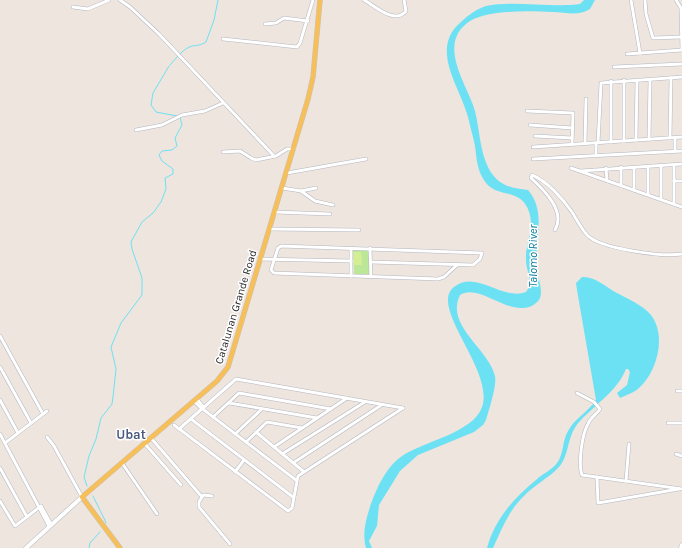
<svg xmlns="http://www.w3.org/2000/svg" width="682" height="548" font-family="Karla,sans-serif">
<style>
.green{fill:#bde798}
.pitch{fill:#d3ee93}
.water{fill:#6de1f4}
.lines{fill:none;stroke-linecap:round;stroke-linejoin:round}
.stream{stroke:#6de1f4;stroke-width:1}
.street-casing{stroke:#b2b6c0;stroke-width:4}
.secondary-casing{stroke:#b2b6c0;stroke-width:5}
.primary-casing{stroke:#c4c4c4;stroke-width:5.5}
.street{stroke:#fff;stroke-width:3}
.secondary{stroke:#fff;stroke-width:4}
.primary{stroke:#f7bf5a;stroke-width:4.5}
.labels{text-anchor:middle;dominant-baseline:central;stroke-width:3;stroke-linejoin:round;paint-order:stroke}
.street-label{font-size:11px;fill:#2c2c2c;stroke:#fff}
.water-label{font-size:12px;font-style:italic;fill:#087c9e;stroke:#fff}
.quarter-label{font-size:13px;font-weight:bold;fill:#4a5a7f;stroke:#fff}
</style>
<rect width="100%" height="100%" fill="#eee5de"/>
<polygon class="green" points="353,250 369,250 369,274 354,274"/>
<polygon class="pitch" points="354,252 361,252 362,265 354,265"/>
<g class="water">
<path d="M584,0H595L590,9C577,17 566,12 552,12C530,11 483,9 466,24C438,47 468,86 475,111C480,131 480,158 493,175C502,187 514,188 528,190C548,213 533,244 537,270C538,279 544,291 539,300C535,305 529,308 523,308C503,310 477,284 460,295C445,326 488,348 495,376C497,386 489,409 486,420L483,425L474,432L418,455L400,471L379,505L377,526L369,541L372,548H366C362,535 366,519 370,507C376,489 386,467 402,456C424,441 473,433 482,407C495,371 428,307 454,287C476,269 502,301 526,292C534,282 526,271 526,260C525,242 536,228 528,209C519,188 498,198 486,183C477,171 477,161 475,146C473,136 470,126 468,117C460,86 429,49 461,22C468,15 477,9 486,6C510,0 553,8 580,4Z"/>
<path d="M582,277C594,276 605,286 615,292C626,298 643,305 651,315C667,336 657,372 639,388C634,393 626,395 620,398L617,393L627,385L630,372L628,369H626C618,390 596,404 580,421C566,436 570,455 559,467C549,478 534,485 524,496C509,510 501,530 493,548H487C495,519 513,499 536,480C542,474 552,470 557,463C564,454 562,441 568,431C575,418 588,412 596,400L577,290L576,283Z"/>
</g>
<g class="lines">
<g class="stream">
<path d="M180,54C193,41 195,49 206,42L214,20L218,0"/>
<polyline points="170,65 178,56"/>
<polyline points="169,66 153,93 151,105 156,112 177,116"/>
<polyline points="87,486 84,477 89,456 96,439 101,418 112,404 113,397 116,369 111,347 121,323 142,295 142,278 132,249 131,242 142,222 153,213 161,202 166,189 165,178 173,174 173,169 162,161 159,155 162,151 172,150 177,146 175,138 182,125 180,117"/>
<path d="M93,496C95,501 106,521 106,523"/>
<polyline points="89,548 90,543 100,532"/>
</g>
<defs>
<g id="street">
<polyline points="120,0 130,7 159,34 274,156"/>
<path d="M364,0C375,6 395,25 406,11L404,0"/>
<polyline points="631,0 640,53"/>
<polyline points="645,0 646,14 653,38 681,37"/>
<polyline points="676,0 681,8 682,50"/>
<polyline points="73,7 88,9 109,0"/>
<polyline points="265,24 276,23 284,18 308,21"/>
<polyline points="223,39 297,47 300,43 313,0"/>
<polyline points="627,54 682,50"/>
<polyline points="614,67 682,64"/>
<polyline points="527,111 573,113 572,144"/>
<polyline points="530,125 572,128"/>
<polyline points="136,130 162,125 182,115 205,111 223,103"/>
<polyline points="535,136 572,138"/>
<polyline points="670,138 671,78"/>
<polyline points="675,138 675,151"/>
<polyline points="649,139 650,79"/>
<polyline points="636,140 637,80"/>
<polyline points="624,141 624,80"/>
<polyline points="611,142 611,81"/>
<polyline points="585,143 586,99"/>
<polyline points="596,143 596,155"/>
<polyline points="598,143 601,83 682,77"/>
<polyline points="533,147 682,137"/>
<polyline points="223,152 240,151 251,158 256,160 276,156 287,149 294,149"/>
<polyline points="533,159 682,151"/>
<polyline points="648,166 648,194"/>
<polyline points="621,167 621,186"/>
<polyline points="634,167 634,190"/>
<polyline points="571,168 682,207"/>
<polyline points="606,168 607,181"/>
<polyline points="581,171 682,164"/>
<polyline points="287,173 366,159"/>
<polyline points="674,181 682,181"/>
<polyline points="282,188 301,191 316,188"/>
<polyline points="301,191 315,201 333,205"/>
<polyline points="661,199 661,165"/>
<polyline points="674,204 674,165"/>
<polyline points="275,212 330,214"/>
<polyline points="269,229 359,230"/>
<path d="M555,230C566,211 544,190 531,178L532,175C547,181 563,199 572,212C577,220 581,228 587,235C600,249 663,257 682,254"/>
<polyline points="351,248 351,276"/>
<polyline points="370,248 371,277"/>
<polyline points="259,259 351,261"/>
<polyline points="371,262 473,265 480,259 482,253 281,246 278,248 271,270 274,273 438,279 444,277 457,265"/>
<polyline points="0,336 43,414"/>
<polyline points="0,367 31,423"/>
<polyline points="677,391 682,391"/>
<path d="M577,393L594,402L600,409C597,414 590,418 588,424C582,434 578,464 582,475L682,489"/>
<polyline points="197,399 204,408"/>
<polyline points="0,400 18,433"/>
<polyline points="194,401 202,409 204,410 296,480"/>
<polyline points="229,403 317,418"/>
<polyline points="213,417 239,393 331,409"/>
<polyline points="191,419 293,497"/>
<polyline points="668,423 682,423"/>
<polyline points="174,425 288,511 292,508 298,476 403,408"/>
<polyline points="179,429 236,379 403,408"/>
<polyline points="256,432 303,471"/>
<polyline points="0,434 49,526"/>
<polyline points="235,434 262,409"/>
<polyline points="47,437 54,446 82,497"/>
<polyline points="151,438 202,497"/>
<polyline points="246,442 267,422 302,428"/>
<polyline points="5,443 47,411"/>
<polyline points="145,444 181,485"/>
<polyline points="274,447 347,398"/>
<polyline points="282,454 365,402"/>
<polyline points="676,454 682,456"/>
<polyline points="122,463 157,514"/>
<polyline points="293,463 383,404"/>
<polyline points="0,468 27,517"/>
<polyline points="235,472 244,460"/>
<polyline points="597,477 598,503 679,489"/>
<polyline points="626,481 629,444"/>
<polyline points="212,496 203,495 199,502 199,507 230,544"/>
<polyline points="0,501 15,526 41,506"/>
<polyline points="41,506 51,524"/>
</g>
<g id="secondary">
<polyline points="26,548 82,497"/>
<polyline points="681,548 682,545"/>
</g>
<polyline id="primary" points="120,548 82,497 217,381 228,367 308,99 313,77 320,0"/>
</defs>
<use href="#street" class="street-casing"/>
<use href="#secondary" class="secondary-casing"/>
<use href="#primary" class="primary-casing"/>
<use href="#street" class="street"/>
<use href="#secondary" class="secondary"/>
<use href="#primary" class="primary"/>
</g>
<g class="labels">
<g class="street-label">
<text transform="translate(236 307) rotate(-73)">Catalunan Grande Road</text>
</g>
<g class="water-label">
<text transform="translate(533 256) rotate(-90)">Talomo River</text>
</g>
<g class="quarter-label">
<text x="131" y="434">Ubat</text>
</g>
</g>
</svg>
